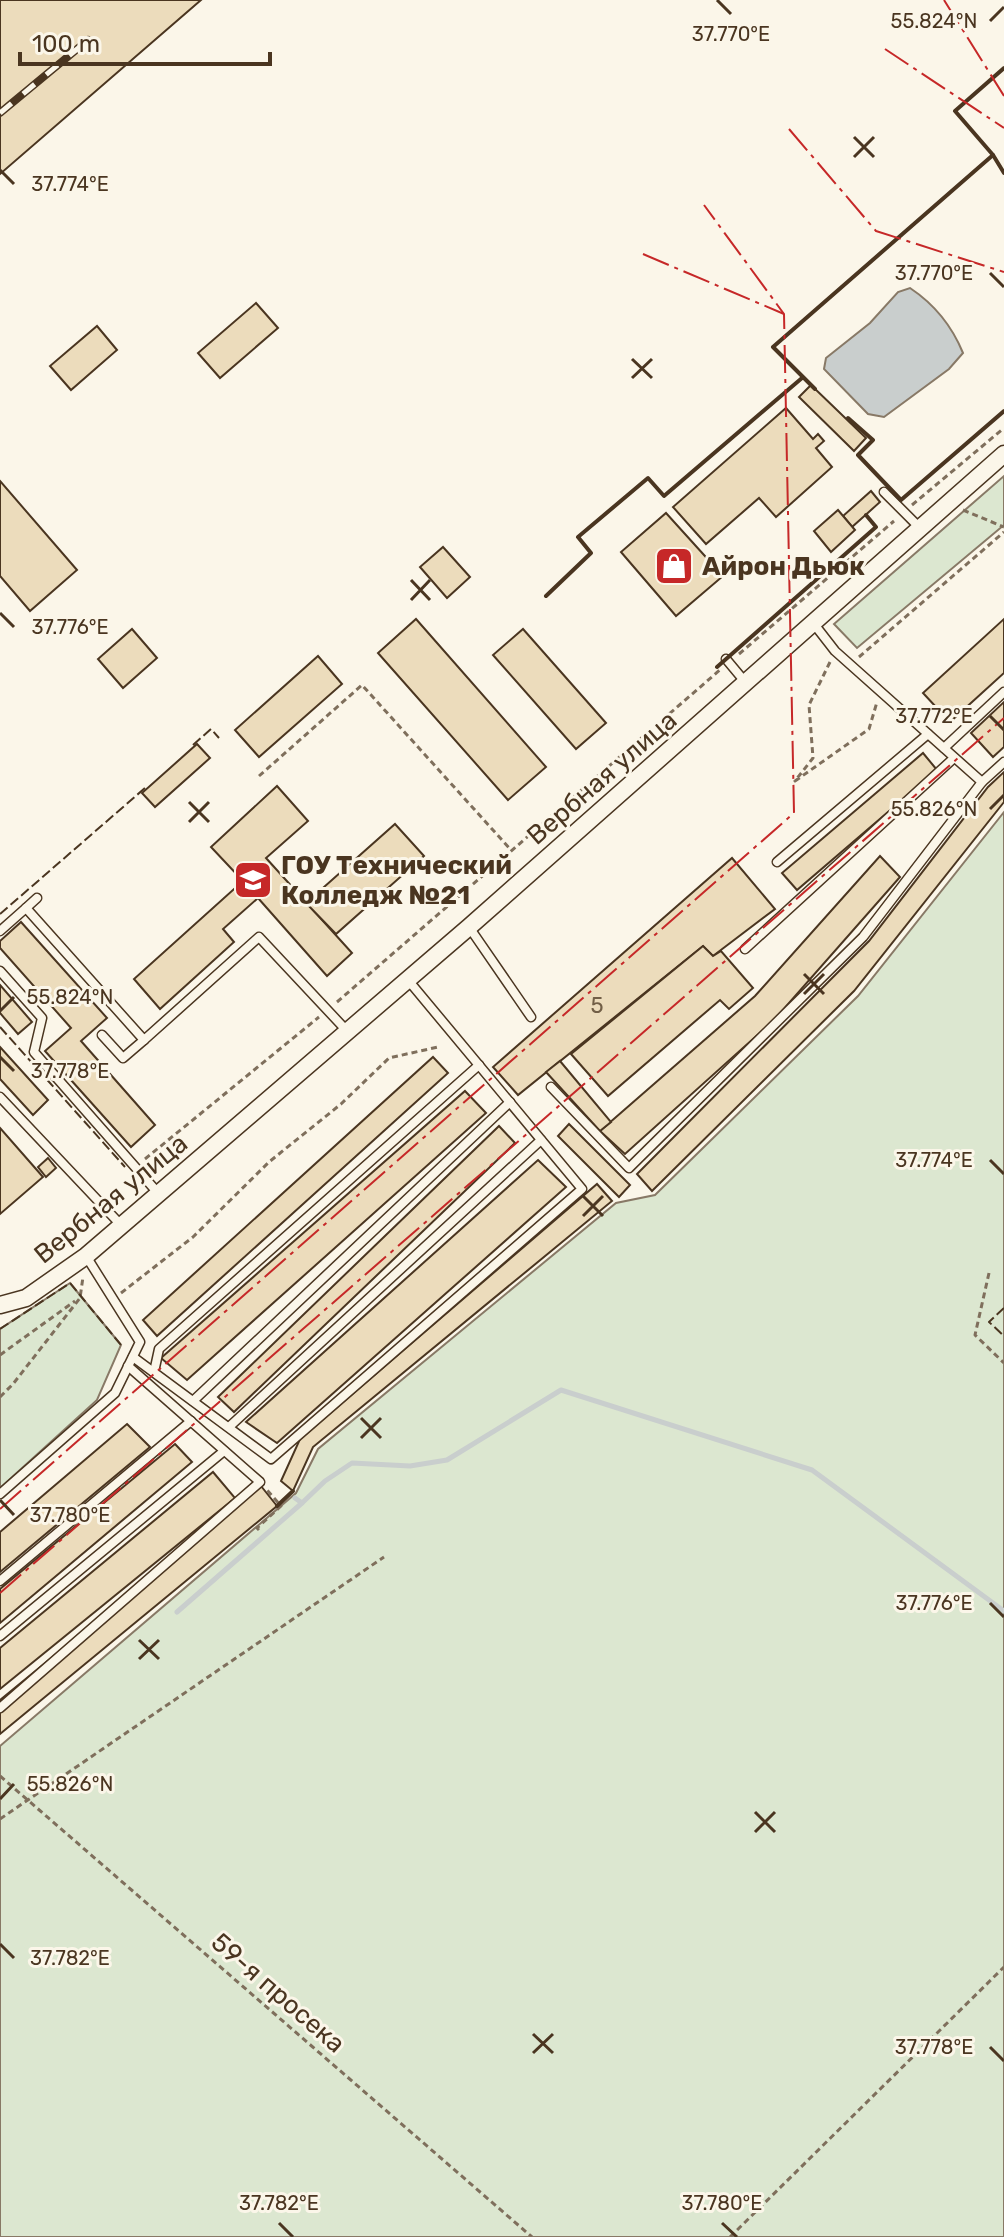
<svg xmlns="http://www.w3.org/2000/svg" width="1004" height="2237" font-family="Rubik,sans-serif">
<style>
.green{fill:#dce7d0;stroke:#887966;stroke-width:2}
.water{fill:#c9cecd;stroke:#887966;stroke-width:2}
.lines{fill:none;stroke-linecap:round;stroke-linejoin:round}
.stream{stroke:#c9cecd;stroke-width:5}
.building{fill:#ecdcbc;stroke:#4a3520;stroke-width:2}
.lane-casing{stroke:#4a3520;stroke-width:11}
.street-casing{stroke:#4a3520;stroke-width:19}
.path{stroke:#7f6f5c;stroke-width:3;stroke-dasharray:6 4;stroke-linecap:butt}
.lane{stroke:#fbf6e9;stroke-width:8}
.street{stroke:#fbf6e9;stroke-width:16}
.rail-casing{stroke:#4a3520;stroke-width:8}
.rail{stroke:#fbf6e9;stroke-width:5;stroke-dasharray:15;stroke-linecap:butt}
.fence{stroke:#4a3520;stroke-width:2;stroke-dasharray:10 4;stroke-linecap:butt}
.wall{stroke:#4a3520;stroke-width:4}
.power{stroke:#c62828;stroke-width:2;stroke-dasharray:28 6 4 6;stroke-linecap:butt}
.ticks{fill:none;stroke:#4a3520;stroke-width:3}
.labels{text-anchor:middle;dominant-baseline:central;stroke-width:6;stroke-linejoin:round;paint-order:stroke}
.number-label{font-size:22px;fill:#725f47}
.poi-label{font-size:26px;font-weight:bold;fill:#4a3520;stroke:#fbf6e9;text-anchor:start}
.street-label{font-size:26px;fill:#4a3520;stroke:#fbf6e9}
.ticks-label{font-size:20px;text-anchor:middle;fill:#4a3520;stroke:#fbf6e9;stroke-width:6;stroke-linejoin:round;paint-order:stroke}
</style>
<rect width="100%" height="100%" fill="#fbf6e9"/>
<g class="green">
<polygon points="1004,476 1004,525 857,648 834,624"/>
<polygon points="1004,812 1004,2237 0,2237 0,1746 296,1493 318,1449 616,1203 655,1195 858,996"/>
<polygon points="70,1283 121,1345 97,1400 0,1488 0,1329"/>
</g>
<path class="water" d="M910,288C934,304 952,326 963,353L949,369L884,417L868,414L824,369L826,358L870,323L898,292Z"/>
<g class="lines">
<g class="stream">
<polyline points="295,1498 302,1503 325,1481 352,1463 410,1466 447,1460 561,1390 812,1470 1004,1611"/>
<polyline points="177,1612 302,1503"/>
</g>
</g>
<g class="building">
<polygon points="0,0 201,0 0,174"/>
<polygon points="256,303 278,328 220,378 198,353"/>
<polygon points="97,326 117,350 71,390 50,366"/>
<polygon points="811,385 866,438 854,451 799,397"/>
<polygon points="786,408 813,439 818,434 824,441 816,448 832,467 776,517 759,498 706,544 673,507"/>
<polygon points="0,481 77,570 30,611 0,576"/>
<polygon points="871,491 880,502 852,527 843,516"/>
<polygon points="838,510 855,530 831,552 814,531"/>
<polygon points="666,513 723,576 676,616 621,552"/>
<polygon points="443,547 470,577 447,598 420,567"/>
<polygon points="416,619 546,767 508,800 378,653"/>
<polygon points="1004,619 1004,673 950,722 923,693"/>
<polygon points="132,629 157,658 123,688 98,659"/>
<polygon points="523,629 606,723 576,749 493,655"/>
<polygon points="318,656 342,684 259,757 235,730"/>
<polygon points="1004,702 1004,747 993,757 971,733"/>
<polygon points="197,744 210,758 155,807 142,793"/>
<polygon points="923,753 937,770 797,890 782,873"/>
<polygon points="1004,772 1004,802 854,991 652,1191 637,1174 869,941 988,787"/>
<polygon points="277,786 308,821 266,858 352,953 327,976 258,898 223,929 234,942 160,1009 134,979 243,881 211,847"/>
<polygon points="395,824 424,856 336,934 306,903"/>
<polygon points="880,856 900,877 774,1020 625,1154 600,1131 755,996"/>
<polygon points="732,858 775,909 713,956 703,946 518,1095 493,1067"/>
<polygon points="21,922 107,1018 81,1041 155,1125 131,1147 45,1051 71,1028 0,948 0,941"/>
<polygon points="703,946 713,956 721,951 753,988 729,1009 720,1000 608,1096 571,1054"/>
<polygon points="0,985 32,1022 18,1034 0,1013"/>
<polygon points="0,1047 48,1100 33,1115 0,1079"/>
<polygon points="433,1057 448,1073 157,1336 143,1320"/>
<polygon points="560,1061 611,1122 600,1131 546,1072"/>
<polygon points="465,1091 486,1113 187,1380 161,1358"/>
<polygon points="569,1124 630,1185 619,1197 558,1136"/>
<polygon points="499,1126 515,1143 234,1412 218,1397"/>
<polygon points="0,1128 43,1177 0,1214"/>
<polygon points="48,1158 56,1168 46,1177 38,1167"/>
<polygon points="538,1160 566,1187 277,1443 246,1422"/>
<polygon points="597,1184 612,1201 313,1447 293,1491 281,1481 300,1439"/>
<polygon points="127,1424 150,1447 0,1572 0,1532"/>
<polygon points="175,1444 192,1462 0,1623 0,1589"/>
<polygon points="213,1472 235,1498 0,1689 0,1648"/>
<polygon points="261,1486 277,1506 0,1734 0,1700"/>
</g>
<g class="lines">
<defs>
<g id="lane">
<polyline points="884,492 920,528"/>
<polyline points="726,659 746,683"/>
<polyline points="944,748 1004,692"/>
<polyline points="982,782 1004,762"/>
<polyline points="777,862 928,734"/>
<polyline points="26,908 37,898"/>
<polyline points="469,927 531,1017"/>
<polyline points="0,931 26,908 144,1040 259,937 347,1031"/>
<polyline points="745,949 954,758"/>
<polyline points="0,971 42,1018 34,1052 158,1193"/>
<polyline points="102,1035 123,1058 144,1040"/>
<polyline points="551,1087 629,1168 863,937 982,782 835,651 814,624"/>
<polyline points="0,1097 121,1225"/>
<polyline points="133,1357 271,1459 582,1189 408,980"/>
<polyline points="154,1372 159,1349 479,1065"/>
<polyline points="193,1401 510,1102"/>
<polyline points="229,1427 541,1140"/>
<polyline points="0,1494 115,1393 140,1342 86,1256"/>
<polyline points="0,1581 191,1421"/>
<polyline points="0,1636 224,1451"/>
<polyline points="0,1708 260,1482 128,1366"/>
</g>
<polyline id="street" points="0,1305 26,1298 86,1256 469,927 1004,454"/>
</defs>
<use href="#lane" class="lane-casing"/>
<use href="#street" class="street-casing"/>
<g class="path">
<polyline points="912,505 1004,428"/>
<polyline points="963,510 1004,527"/>
<polyline points="739,654 894,521"/>
<polyline points="859,657 1004,532"/>
<polyline points="830,662 809,705 813,758 795,781 869,729 877,702"/>
<polyline points="259,776 362,685 511,850"/>
<polyline points="337,1002 721,669"/>
<polyline points="145,1159 319,1017"/>
<polyline points="989,1273 975,1335 1004,1363"/>
<polyline points="121,1293 193,1237 269,1162 341,1104 389,1058 438,1047"/>
<polyline points="0,1355 75,1301"/>
<polyline points="0,1397 13,1384 80,1298 83,1277"/>
<polyline points="259,1530 257,1528 281,1506 267,1490"/>
<polyline points="0,1776 532,2237"/>
<polyline points="0,1819 384,1557"/>
<polyline points="730,2237 1004,1967"/>
</g>
<use href="#lane" class="lane"/>
<use href="#street" class="street"/>
<defs>
<polyline id="rail" points="0,113 88,40"/>
</defs>
<use href="#rail" class="rail-casing"/>
<use href="#rail" class="rail"/>
<g class="fence">
<polyline points="193,745 211,729 219,738"/>
<polyline points="0,914 145,788"/>
<polyline points="0,1027 125,1167"/>
<polyline points="1004,1308 989,1322 1004,1336"/>
<polyline points="0,1329 70,1283 121,1345"/>
</g>
<g class="wall">
<polyline points="1004,68 955,111 993,155 1004,173"/>
<polyline points="815,389 773,347 993,155"/>
<polyline points="848,418 873,440 858,455 901,500 1004,411"/>
<polyline points="546,596 591,553 578,537 648,478 664,496 802,378"/>
<polyline points="717,667 876,527 866,515"/>
<polyline points="277,1506 293,1491"/>
</g>
<g class="power">
<polyline points="944,0 1004,96"/>
<polyline points="885,49 1004,128"/>
<polyline points="789,129 876,231 1004,272"/>
<polyline points="643,254 784,314"/>
<polyline points="0,1509 794,813 784,314 704,205"/>
<polyline points="0,1593 1004,718"/>
</g>
</g>
<path class="ticks" d="M717,0L731,14M990,21L1004,7M854,137L874,157M854,157L874,137M0,170L14,184M990,273L1004,287M632,359L652,378M632,378L652,359M411,580L430,600M411,600L430,580M0,613L14,627M990,716L1004,730M189,802L209,822M990,809L1004,795M189,822L209,802M804,974L824,994M804,994L824,974M0,1011L14,997M0,1057L14,1071M990,1160L1004,1174M583,1196L603,1216M583,1216L603,1196M361,1418L381,1438M361,1438L381,1418M0,1500L14,1515M990,1603L1004,1617M139,1640L159,1659M139,1659L159,1640M0,1799L14,1784M755,1812L775,1832M755,1832L775,1812M0,1944L14,1958M533,2034L553,2053M990,2047L1004,2061M533,2053L553,2034M279,2223L293,2237M722,2223L737,2237"/>
<defs>
<symbol id="shop-square" viewBox="-11 -11 22 22"><rect x="-9" y="-9" width="18" height="18" rx="4" fill="#c62828" stroke="#fbf6e9"/><path d="M-5-2.5h2.3a2.7 3.5 0 0 1 5.4 0H5L5.5 6h-11ZM-1.5-2.5h3a1.5 2.3 0 0 0-3 0Z" fill="#fff"/></symbol>
<symbol id="university-square" viewBox="-11 -11 22 22"><rect x="-9" y="-9" width="18" height="18" rx="4" fill="#c62828" stroke="#fbf6e9"/><path d="M0-5L7-2L0 1L-7-2ZM-4 1L0 2.5L4 1V4Q0 6-4 4Z" fill="#fff"/></symbol>
</defs>
<g fill-rule="evenodd">
<use href="#shop-square" x="652" y="544" width="44" height="44"/>
<use href="#university-square" x="231" y="858" width="44" height="44"/>
</g>
<g class="labels">
<g class="number-label">
<text x="597" y="1005">5</text>
</g>
<g class="poi-label">
<text x="702" y="566">Айрон Дьюк</text>
<text x="281" y="865">ГОУ Технический<tspan x="281" dy="30">Колледж №21</tspan></text>
</g>
<g class="street-label">
<text transform="translate(602 778) rotate(-41)">Вербная улица</text>
<text transform="translate(111 1199) rotate(-39)">Вербная улица</text>
<text transform="translate(278 1993) rotate(41)">59-я просека</text>
</g>
</g>
<g class="ticks-label">
<text x="934" y="28">55.824°N</text>
<text x="731" y="41">37.770°E</text>
<text x="70" y="191">37.774°E</text>
<text x="934" y="280">37.770°E</text>
<text x="70" y="634">37.776°E</text>
<text x="934" y="723">37.772°E</text>
<text x="934" y="816">55.826°N</text>
<text x="70" y="1004">55.824°N</text>
<text x="70" y="1078">37.778°E</text>
<text x="934" y="1167">37.774°E</text>
<text x="70" y="1522">37.780°E</text>
<text x="934" y="1610">37.776°E</text>
<text x="70" y="1791">55.826°N</text>
<text x="70" y="1965">37.782°E</text>
<text x="934" y="2054">37.778°E</text>
<text x="279" y="2210">37.782°E</text>
<text x="722" y="2210">37.780°E</text>
</g>
<path d="M20 52v12h250v-12" fill="none" stroke="#4a3520" stroke-width="4"/>
<text x="32" y="52" font-size="24" fill="#4a3520" stroke="#fbf6e9" stroke-width="6" paint-order="stroke">100 m</text>
</svg>
